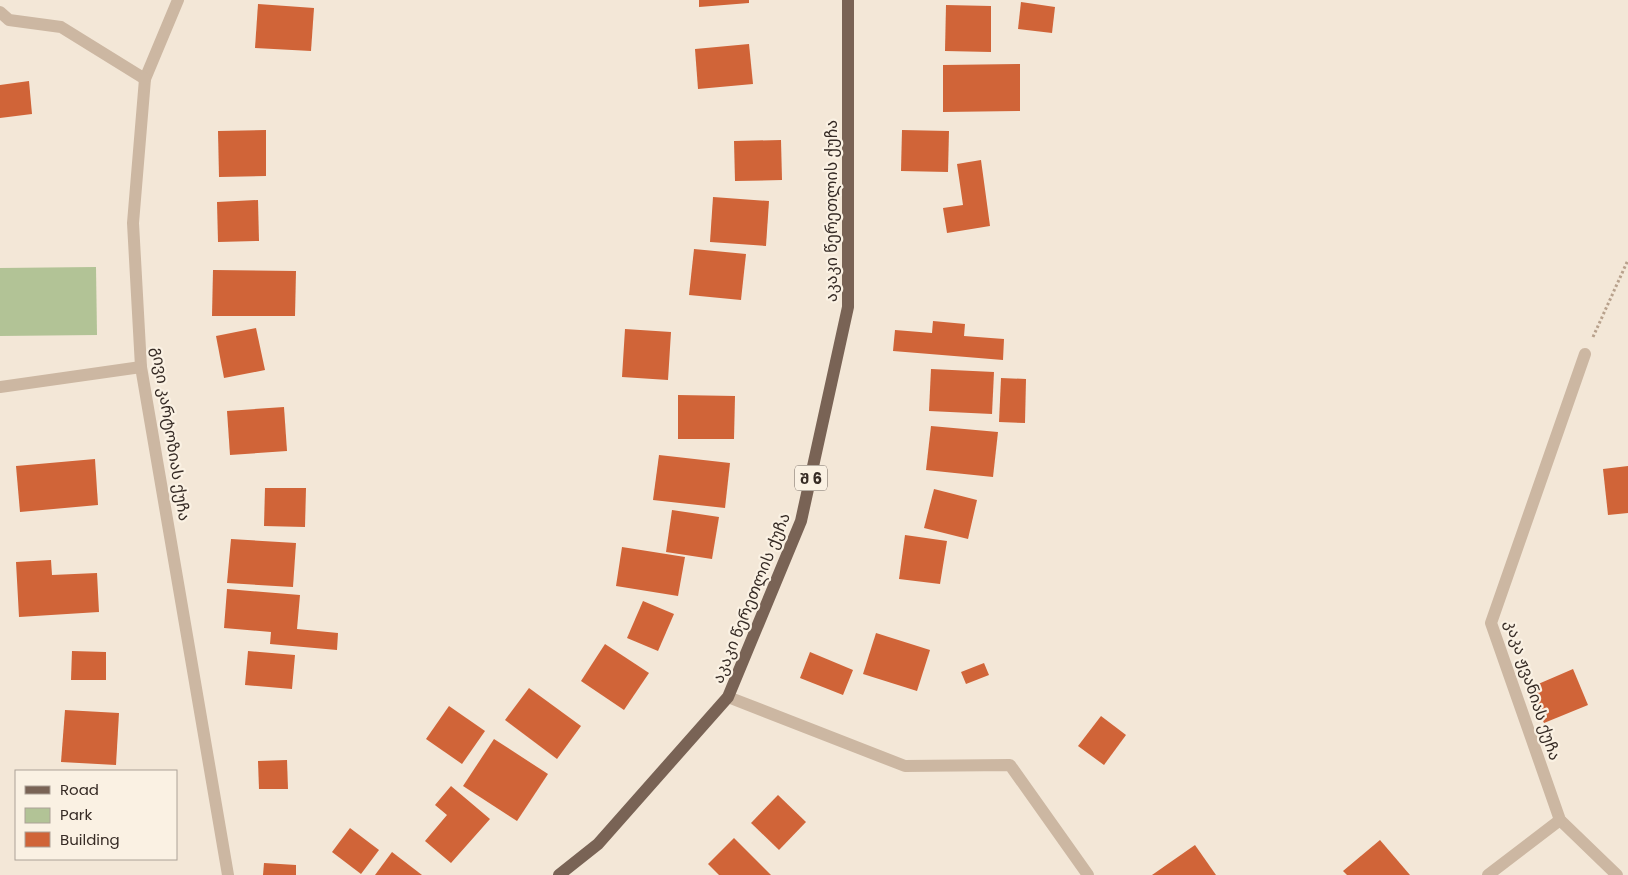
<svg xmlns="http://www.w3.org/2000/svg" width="1628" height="875" font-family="Poppins,'Noto Sans Georgian',sans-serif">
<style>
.green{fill:#b2c396}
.building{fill:#d06438}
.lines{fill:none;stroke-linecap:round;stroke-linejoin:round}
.path{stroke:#b8a18c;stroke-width:3;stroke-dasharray:2.5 2.5;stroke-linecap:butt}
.minor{stroke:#ccb7a2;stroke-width:12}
.major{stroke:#796355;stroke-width:12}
.labels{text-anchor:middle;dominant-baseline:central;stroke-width:4.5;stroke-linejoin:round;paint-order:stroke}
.shield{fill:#faf1e3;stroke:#71665e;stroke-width:1}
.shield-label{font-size:15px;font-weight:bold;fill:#362b25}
.street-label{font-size:16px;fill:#362b25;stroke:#faf1e3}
</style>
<rect width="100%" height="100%" fill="#f3e7d7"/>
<polygon class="green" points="96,267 97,335 0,336 0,268"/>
<g class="building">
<polygon points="699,0 749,0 749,3 699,7"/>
<polygon points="1021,2 1055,7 1052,33 1018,29"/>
<polygon points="258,4 314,8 311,51 255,48"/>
<polygon points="946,5 991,6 991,52 945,51"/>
<polygon points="749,44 753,84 698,89 695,49"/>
<polygon points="1020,64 1020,111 943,112 943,65"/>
<polygon points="29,81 32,114 0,118 0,85"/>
<polygon points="266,130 266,176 219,177 218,131"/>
<polygon points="902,130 949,131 948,172 901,171"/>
<polygon points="781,140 782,180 735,181 734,141"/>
<polygon points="981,160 990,226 947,233 943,208 963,205 957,164"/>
<polygon points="713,197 769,201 766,246 710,242"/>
<polygon points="258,200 259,241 218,242 217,202"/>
<polygon points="694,249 746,254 741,300 689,295"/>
<polygon points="213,270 296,271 295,316 212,316"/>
<polygon points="933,321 965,324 964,336 1004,339 1003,360 893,351 895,330 932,333"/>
<polygon points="256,328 265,370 224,378 216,336"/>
<polygon points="625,329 671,332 668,380 622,377"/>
<polygon points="931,369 994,372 992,414 929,411"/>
<polygon points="1001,378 1026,379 1025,423 999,422"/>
<polygon points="678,395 735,396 734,439 678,439"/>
<polygon points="284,407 287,451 230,455 227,411"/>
<polygon points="931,426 998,432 993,477 926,470"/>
<polygon points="659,455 730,463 725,508 653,500"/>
<polygon points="95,459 98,505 20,512 16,466"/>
<polygon points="1628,466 1628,513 1608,515 1603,469"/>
<polygon points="265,488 306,488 305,527 264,526"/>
<polygon points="934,489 977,500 968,539 924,528"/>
<polygon points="672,510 719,517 712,559 666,552"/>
<polygon points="905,535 947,541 940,584 899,579"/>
<polygon points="231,539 296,543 293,587 227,583"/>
<polygon points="622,547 685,557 678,596 616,586"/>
<polygon points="51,560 52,575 97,573 99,612 19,617 16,562"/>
<polygon points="227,589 300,595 297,629 338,633 337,650 270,644 271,632 224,628"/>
<polygon points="643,601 674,614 658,651 627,638"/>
<polygon points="876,633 930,650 917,691 863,674"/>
<polygon points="605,644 649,673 624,710 581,681"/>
<polygon points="72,651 106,652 106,680 71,680"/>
<polygon points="248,651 295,655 292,689 245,685"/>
<polygon points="810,652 853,670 843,695 800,678"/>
<polygon points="984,663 989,675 966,684 961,672"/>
<polygon points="1573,669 1588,705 1544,723 1529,688"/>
<polygon points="529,688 581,726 557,759 505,720"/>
<polygon points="449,706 485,731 462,764 426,739"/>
<polygon points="65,710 119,713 116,765 61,762"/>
<polygon points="1101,716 1126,735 1104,765 1078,746"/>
<polygon points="494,739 548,774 517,821 463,786"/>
<polygon points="287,760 288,789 259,789 258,761"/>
<polygon points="451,786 490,819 451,863 425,841 447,815 435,805"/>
<polygon points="778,795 806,822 779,850 751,823"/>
<polygon points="350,828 379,850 361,874 332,852"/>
<polygon points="734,838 771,875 719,875 708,864"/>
<polygon points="1380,840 1410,875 1347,875 1343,871"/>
<polygon points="1195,845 1216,875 1152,875"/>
<polygon points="392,852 422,875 375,875"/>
<polygon points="264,863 296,865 296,875 263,875"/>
</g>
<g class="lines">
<polyline class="path" points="1593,337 1628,260"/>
<g class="minor">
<polyline points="178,0 145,79 133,223 141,367 228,875"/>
<polyline points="0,12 9,20 61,27 145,79"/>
<polyline points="1585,354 1491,623 1560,820 1617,875"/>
<polyline points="0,387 141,367"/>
<polyline points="728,697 905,766 1010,765 1088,875"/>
<polyline points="1488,875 1560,820"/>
</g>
<polyline class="major" points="559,875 598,844 728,697 801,521 848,307 848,0"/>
</g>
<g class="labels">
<rect class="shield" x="795" y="465.5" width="32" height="25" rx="4"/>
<g class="shield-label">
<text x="811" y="478">შ 6</text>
</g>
<g class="street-label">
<text transform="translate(831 211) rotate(-90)">აკაკი წერეთლის ქუჩა</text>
<text transform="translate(171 434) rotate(81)">გივი კარტოზიას ქუჩა</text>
<text transform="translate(751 598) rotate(-68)">აკაკი წერეთლის ქუჩა</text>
<text transform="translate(1533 690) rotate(72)">კაკა ჟვანიას ქუჩა</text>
</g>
</g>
<rect x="15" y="770" width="162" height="90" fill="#faf1e3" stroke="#aca297"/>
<rect x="25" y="786" width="25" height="8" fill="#796355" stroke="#aca297"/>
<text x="60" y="795" font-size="15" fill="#362b25">Road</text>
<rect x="25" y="808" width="25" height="15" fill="#b2c396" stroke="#aca297"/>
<text x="60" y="820" font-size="15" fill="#362b25">Park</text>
<rect x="25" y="832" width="25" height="15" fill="#d06438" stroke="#aca297"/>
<text x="60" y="845" font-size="15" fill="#362b25">Building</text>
</svg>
